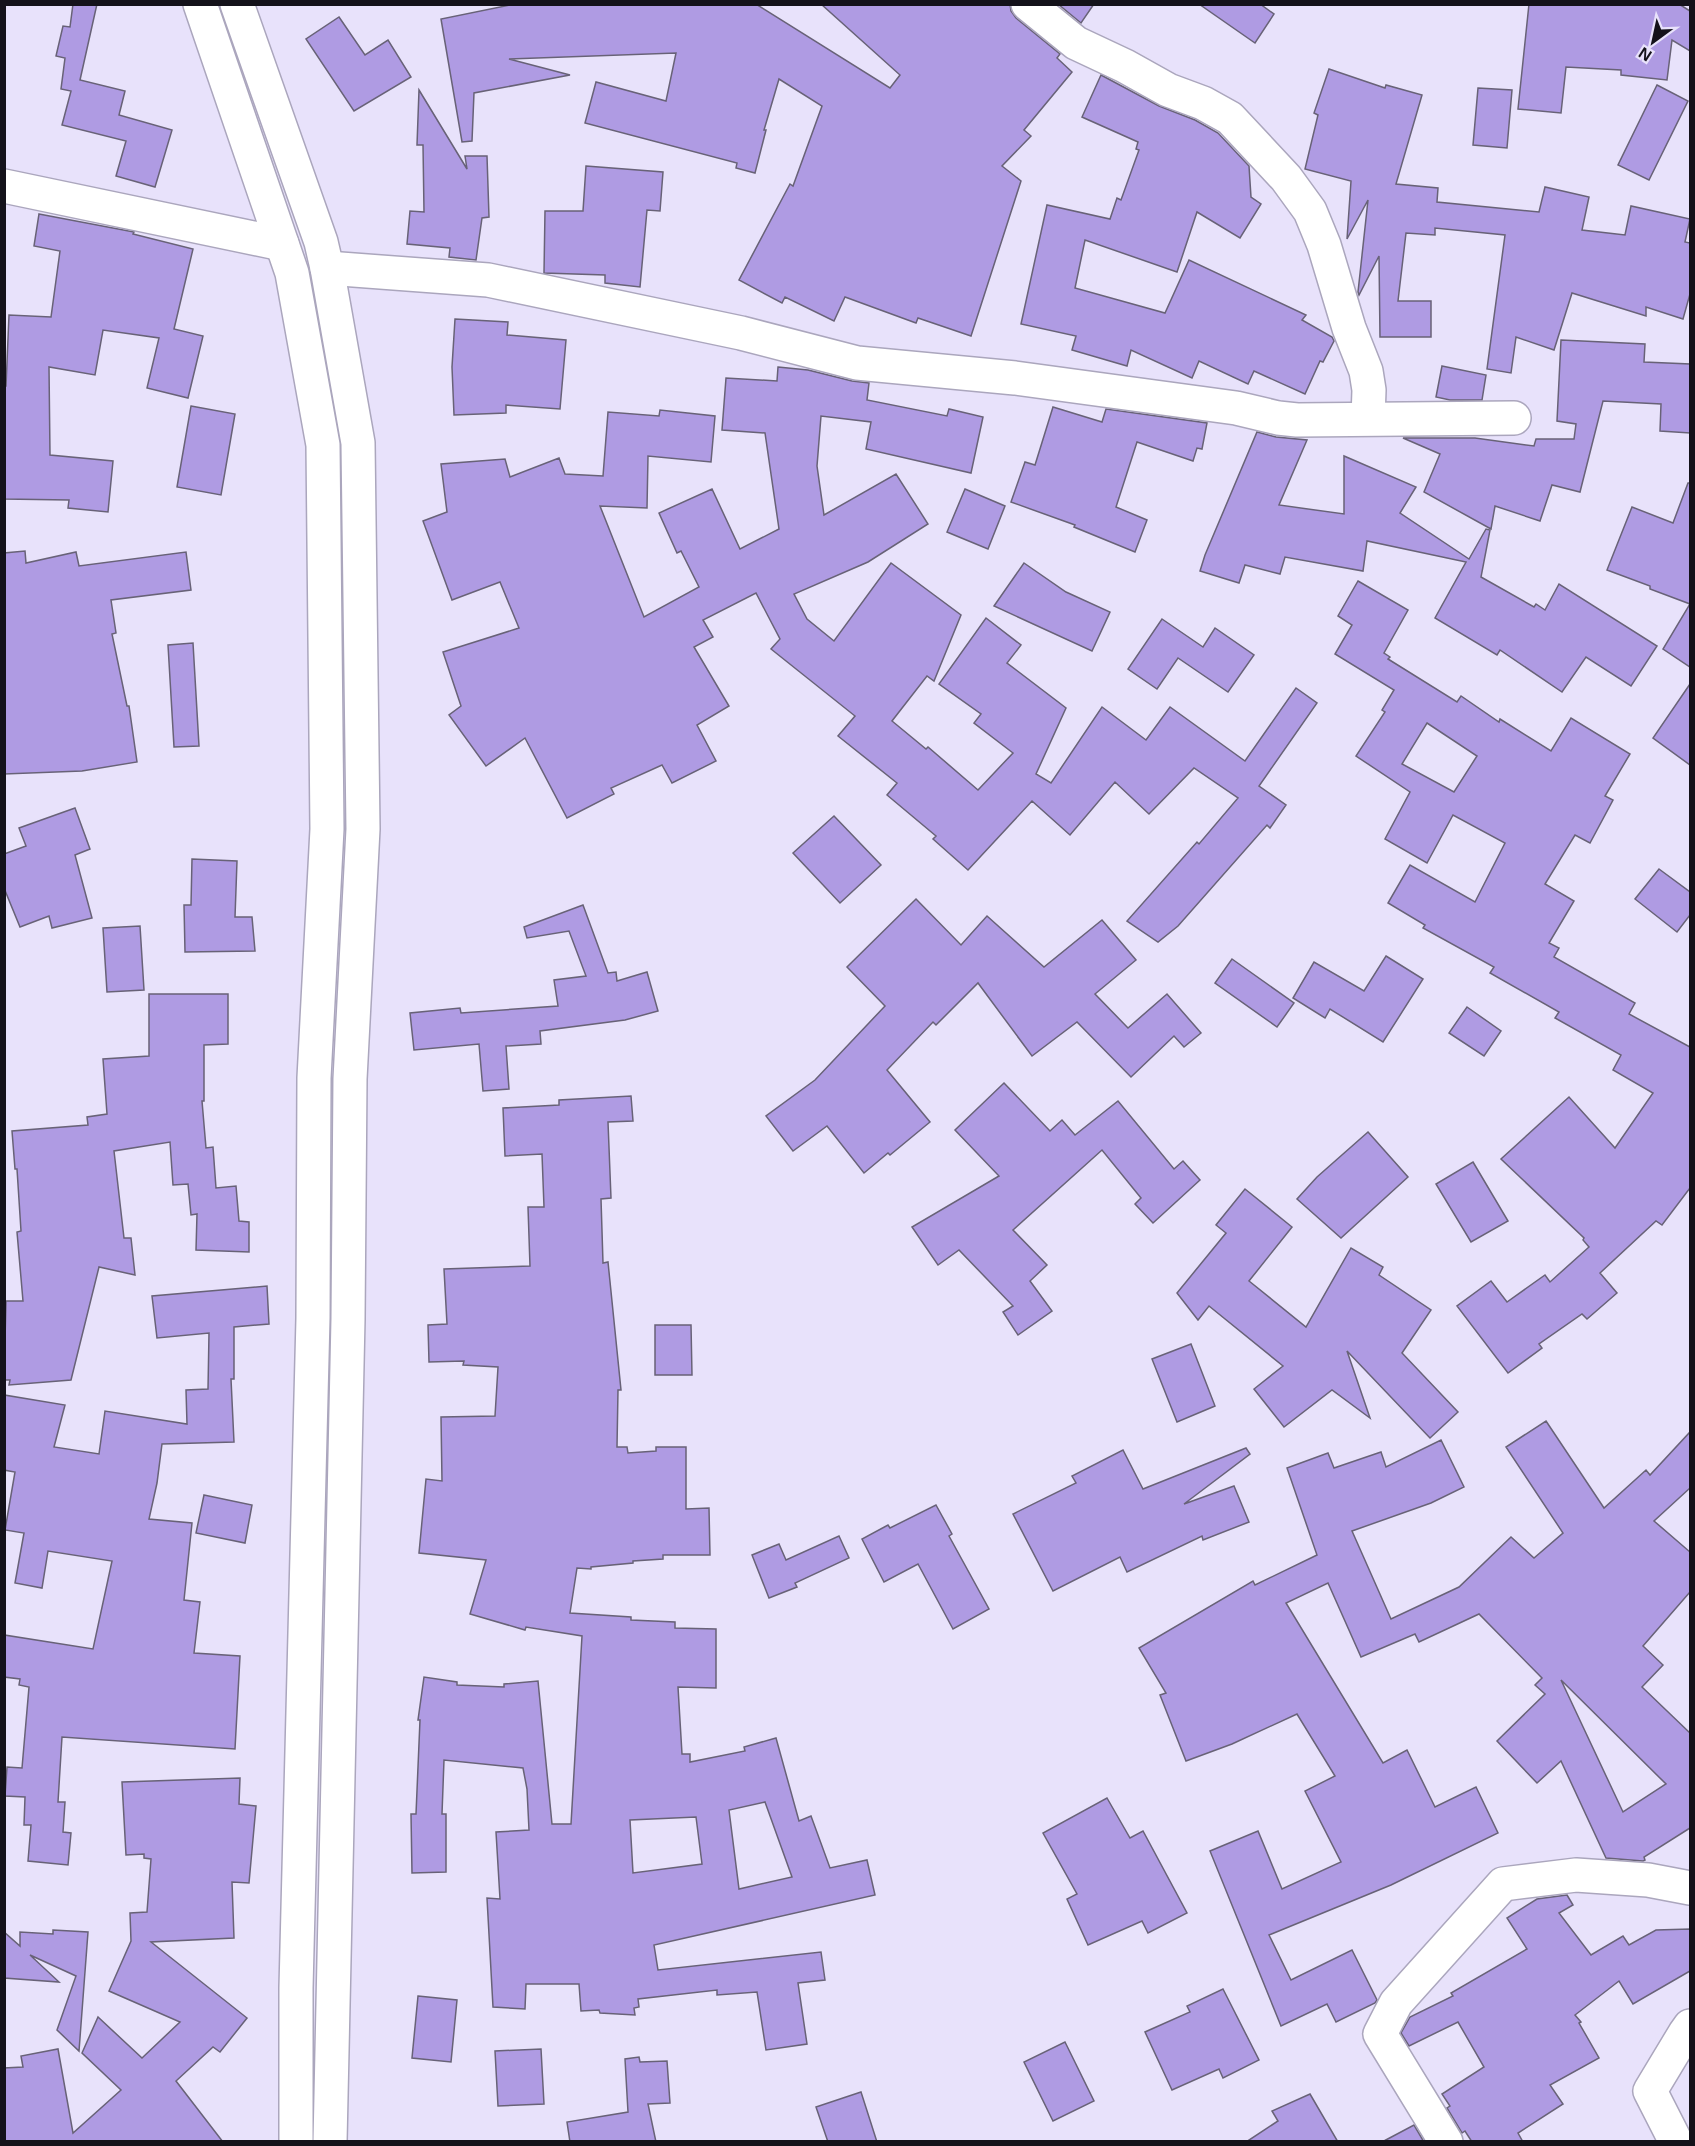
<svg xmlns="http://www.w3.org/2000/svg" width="1695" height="2146" font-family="Arial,sans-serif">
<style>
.building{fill:#af9be3;stroke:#686277;stroke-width:1.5;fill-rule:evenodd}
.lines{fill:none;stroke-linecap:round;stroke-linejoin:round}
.minor-casing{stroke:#aba6bd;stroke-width:36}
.major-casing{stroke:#aba6bd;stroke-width:36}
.minor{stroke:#fff;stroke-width:33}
.major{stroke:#fff;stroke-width:33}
</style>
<rect width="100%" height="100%" fill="#e8e2fb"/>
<g class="building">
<polygon points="73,4 97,4 80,80 125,91 119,115 172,130 155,187 116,176 126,141 62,125 71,91 61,89 65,58 56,56 63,26 70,27"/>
<polygon points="515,4 756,4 890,88 900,75 821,4 1010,4 1011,11 1016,18 1060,54 1057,58 1072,72 1024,130 1031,136 1002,166 1021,181 971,336 918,318 916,323 845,297 834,321 785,297 782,303 739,280 790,184 793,186 822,106 779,79 764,130 766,130 755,173 736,168 737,163 585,123 596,82 666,101 676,53 509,59 570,75 474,93 472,141 462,142 441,19"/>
<polygon points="1058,4 1094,4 1081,23"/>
<polygon points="1199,4 1260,4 1274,14 1255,43"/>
<polygon points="1529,4 1679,4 1690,11 1690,51 1672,40 1667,80 1621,75 1621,70 1566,67 1561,113 1518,109"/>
<polygon points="339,17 365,55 388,40 411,77 354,111 306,39"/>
<polygon points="1329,69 1385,88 1386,85 1422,95 1396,184 1438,188 1437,202 1539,212 1545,187 1589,197 1582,230 1625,235 1631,206 1690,219 1685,242 1690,243 1690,294 1683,319 1646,307 1646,316 1572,293 1554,350 1516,337 1511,373 1487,369 1505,235 1435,228 1435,235 1406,233 1398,301 1431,301 1431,337 1380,337 1379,256 1359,295 1358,292 1368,200 1347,239 1351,181 1305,169 1318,115 1314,113"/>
<polygon points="1101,75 1159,106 1195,120 1218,133 1249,166 1251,197 1261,204 1240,238 1197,212 1177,272 1085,240 1075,288 1165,313 1189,260 1306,315 1302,320 1332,337 1334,341 1323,362 1320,361 1305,394 1254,371 1248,384 1199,361 1192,378 1131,350 1127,366 1072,350 1076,336 1021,324 1047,205 1110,219 1117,198 1121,200 1139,150 1136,149 1138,142 1082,117"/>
<polygon points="1657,85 1688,101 1649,180 1618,165"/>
<polygon points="1478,88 1512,90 1507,148 1473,145"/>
<polygon points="419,90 467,169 465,156 487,156 489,217 482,218 476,260 449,257 450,248 407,244 410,211 424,212 423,145 417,145"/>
<polygon points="586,166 663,172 660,211 647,210 640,287 605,283 605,275 544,273 545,211 583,211"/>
<polygon points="39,214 134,232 133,234 193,249 174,329 203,336 188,398 147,388 159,338 103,330 95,375 49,367 50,455 113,461 108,512 68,508 69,500 4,499 4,386 6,386 9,315 51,317 60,251 34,246"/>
<polygon points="455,319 508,322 507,335 566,340 560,409 506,405 506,413 454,415 452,367"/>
<polygon points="1561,340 1645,344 1644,362 1690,364 1690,433 1660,431 1661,404 1603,401 1580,492 1552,485 1540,521 1495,506 1491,529 1424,492 1440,454 1403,438 1475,438 1534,446 1536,439 1574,439 1576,424 1557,421"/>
<polygon points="1442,366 1486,375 1482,400 1450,400 1436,397"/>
<polygon points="778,367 808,370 852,381 869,383 867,400 947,416 949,409 983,417 971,473 866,449 871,422 821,416 817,466 824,515 896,474 928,524 868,562 794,594 807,619 834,641 891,563 961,615 934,681 927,676 892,721 926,749 928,747 978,790 1013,753 974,723 981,714 939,684 986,618 1021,645 1007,663 1066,708 1036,774 1051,783 1102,707 1146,740 1170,707 1245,761 1296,688 1317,703 1259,786 1286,805 1270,828 1267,825 1178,926 1158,942 1127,921 1197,842 1199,844 1238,798 1194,768 1149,814 1115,782 1070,835 1032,801 968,870 933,839 936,836 887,795 897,783 838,736 855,716 771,649 780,639 756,593 703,620 713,637 694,647 729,706 697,725 716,761 672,783 662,765 611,788 614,794 567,818 525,738 486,766 449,715 461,706 443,652 519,628 500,582 452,600 423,521 447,512 441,464 505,459 510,477 559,458 565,474 603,476 608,412 659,416 660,410 715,416 711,462 648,456 647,508 600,506 644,617 699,587 681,551 677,553 659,513 712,489 740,549 779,529 765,433 722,430 726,378 777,381"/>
<polygon points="191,406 235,414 221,495 177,487"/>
<polygon points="1053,407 1102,422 1106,409 1207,423 1202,449 1197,448 1193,461 1137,442 1116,507 1147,520 1135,552 1074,527 1075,525 1011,502 1025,462 1035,465"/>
<polygon points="1257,432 1276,437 1307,440 1279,505 1344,514 1344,456 1416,487 1400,513 1469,559 1486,529 1490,530 1481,577 1534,607 1536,604 1545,610 1559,584 1657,646 1631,686 1586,657 1562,692 1500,650 1497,655 1435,618 1466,562 1367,541 1363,571 1285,557 1280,574 1245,565 1239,583 1200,571 1205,555"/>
<polygon points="1688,483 1690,483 1690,667 1663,649 1690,604 1650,589 1650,586 1607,570 1632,507 1673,523"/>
<polygon points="965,489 1005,506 988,549 947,532"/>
<polygon points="25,551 26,563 76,552 79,566 186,552 191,590 111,600 116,633 112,634 127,706 129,706 137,762 82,771 4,774 4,553"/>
<polygon points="1024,563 1066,592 1110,612 1092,651 994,606"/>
<path d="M1358,581L1408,610L1384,653L1390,657L1388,659L1457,702L1461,696L1499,722L1500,719L1551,751L1571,718L1630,754L1605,796L1613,800L1590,843L1575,835L1545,884L1574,901L1549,943L1559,948L1554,957L1635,1003L1629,1014L1690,1047V1188L1662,1225L1656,1221L1600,1273L1617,1293L1587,1319L1582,1314L1539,1344L1542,1348L1508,1373L1457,1306L1491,1281L1507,1302L1545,1275L1550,1282L1589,1247L1583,1240L1584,1238L1501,1159L1569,1097L1615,1148L1653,1093L1613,1070L1621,1055L1555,1018L1559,1012L1490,973L1494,967L1423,928L1425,925L1388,903L1410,865L1475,902L1505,843L1453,815L1427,863L1385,839L1410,792L1356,756L1385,712L1382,710L1394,690L1335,654L1352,625L1338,616ZM1427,723L1477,756L1454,792L1402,764Z"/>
<polygon points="1162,619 1203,647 1215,628 1254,655 1228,692 1178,658 1157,689 1128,669"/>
<polygon points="193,643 199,746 174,747 168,645"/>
<polygon points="1690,684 1690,765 1653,738"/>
<polygon points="75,808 90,849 75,855 92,918 52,928 49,916 20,927 4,888 4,854 26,846 19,828"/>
<polygon points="834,816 881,865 840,903 793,853"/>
<polygon points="192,859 237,861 235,917 252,917 255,951 185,952 184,905 191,905"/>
<polygon points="1659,869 1690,892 1690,915 1677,932 1635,899"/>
<polygon points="916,899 961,945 987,916 1044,967 1102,920 1136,960 1095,994 1128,1028 1167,994 1201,1033 1184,1047 1174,1036 1131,1077 1077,1022 1032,1056 978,983 936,1025 933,1022 887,1070 930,1122 890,1155 888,1153 864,1173 827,1126 793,1151 766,1116 815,1080 885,1006 847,967"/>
<polygon points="583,905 608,973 616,972 617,981 647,972 658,1011 625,1020 540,1031 541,1044 506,1046 509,1089 483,1091 479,1044 414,1050 410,1013 460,1008 461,1013 558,1006 554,980 586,976 569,931 527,938 524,927"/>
<polygon points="140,926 144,990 107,992 103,928"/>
<polygon points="1386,956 1423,979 1383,1042 1330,1009 1325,1018 1293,998 1314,962 1364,991"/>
<polygon points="1232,959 1294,1003 1277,1027 1215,983"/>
<polygon points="149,994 228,994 228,1044 204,1045 204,1101 202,1101 206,1148 213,1147 216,1188 236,1186 239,1221 249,1222 249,1252 196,1250 197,1214 191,1215 188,1184 173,1185 170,1142 114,1151 124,1238 131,1238 135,1275 99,1267 71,1380 9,1385 10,1380 4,1380 6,1301 23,1301 17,1232 21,1231 17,1169 15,1169 12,1131 88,1125 87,1117 107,1114 103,1059 149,1056"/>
<polygon points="1467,1007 1501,1031 1484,1056 1449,1033"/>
<polygon points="1004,1083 1050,1131 1062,1120 1075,1135 1118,1101 1174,1169 1183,1161 1200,1180 1153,1223 1135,1204 1141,1198 1102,1150 1013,1230 1047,1265 1030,1281 1052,1311 1018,1335 1003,1312 1013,1306 959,1250 938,1265 912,1227 999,1176 955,1130"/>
<path d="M631,1096L633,1121L608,1122L611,1198L601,1199L603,1263L608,1262L621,1390H618L617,1447H627L628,1453L656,1451V1447H686V1509L709,1508L710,1555H663V1559L633,1561V1563L591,1567V1569L577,1568L570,1613L631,1617V1620L675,1622V1628L716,1629V1688L678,1687L682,1754H690V1762L745,1751L744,1747L776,1738L799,1821L811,1816L830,1868L867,1860L875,1895L654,1945L658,1970L821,1952L825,1980L798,1983L807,2044L766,2050L757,1992L717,1995V1990L638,1999L639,2007L634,2008L635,2015L600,2013L599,2010L581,2011L579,1984H526L525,2009L493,2007L487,1898L500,1899L496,1832L529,1830L527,1789L523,1768L444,1760L442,1814H446V1872L412,1873L411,1814H416L420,1720H418L424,1677L457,1682V1685L504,1687V1684L538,1681L552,1824H571L582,1636L526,1627L525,1630L470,1614L486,1560L419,1553L426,1479L442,1481L441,1417L495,1416L498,1367L463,1365L464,1361L429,1362L428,1325L447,1324L444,1269L530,1266L528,1207H544L542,1154L505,1156L503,1108L559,1105V1100ZM765,1802L792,1877L739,1889L729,1810ZM696,1817L702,1864L633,1873L630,1820Z"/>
<polygon points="1368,1132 1408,1177 1341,1238 1297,1199 1317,1177"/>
<polygon points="1473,1162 1508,1221 1471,1242 1436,1184"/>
<polygon points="1245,1189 1292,1227 1249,1281 1306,1327 1351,1248 1383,1267 1379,1275 1431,1310 1402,1353 1458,1412 1430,1438 1347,1351 1370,1418 1332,1390 1284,1427 1254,1389 1283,1366 1209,1306 1198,1320 1177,1293 1226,1233 1216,1225"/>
<polygon points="267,1286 269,1324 234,1327 234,1379 231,1379 234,1442 162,1444 157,1483 149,1519 192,1523 184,1600 200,1602 194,1653 240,1656 235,1749 62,1737 58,1802 65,1802 63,1832 71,1833 68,1865 28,1861 31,1825 24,1825 25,1797 5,1796 7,1767 22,1768 29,1687 19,1685 20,1679 4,1677 4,1635 93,1649 112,1561 48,1551 42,1588 15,1583 24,1533 5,1530 15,1472 4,1470 4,1395 65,1405 54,1447 99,1454 105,1411 187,1424 186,1390 208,1389 209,1333 157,1338 152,1296"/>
<polygon points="655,1325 691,1325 692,1375 655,1375"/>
<polygon points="1191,1344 1215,1406 1177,1422 1152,1359"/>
<path d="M1546,1421L1604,1508L1646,1470L1650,1475L1690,1432V1488L1654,1521L1690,1552V1592L1643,1646L1663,1665L1642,1687L1690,1733V1828L1644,1857L1645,1860L1643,1861L1606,1858L1561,1761L1537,1783L1497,1741L1545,1694L1535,1685L1542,1678L1479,1614L1419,1642L1415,1634L1361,1657L1328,1583L1286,1603L1383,1763L1407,1750L1435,1807L1476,1787L1498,1833L1391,1885L1269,1935L1291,1980L1352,1950L1377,2000L1375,2003L1336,2022L1327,2004L1281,2026L1210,1851L1258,1831L1282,1889L1341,1862L1305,1791L1335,1776L1297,1714L1232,1744L1186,1761L1160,1695L1166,1693L1139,1648L1253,1581L1255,1585L1317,1555L1287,1468L1328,1453L1334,1468L1381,1452L1386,1467L1441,1440L1464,1487L1431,1503L1352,1531L1391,1619L1459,1587L1511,1537L1534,1558L1563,1533L1506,1447ZM1561,1680L1666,1784L1623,1812Z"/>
<polygon points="1246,1448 1250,1454 1184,1504 1234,1486 1249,1522 1203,1540 1202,1536 1127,1572 1120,1557 1053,1591 1013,1514 1076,1483 1072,1476 1123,1450 1143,1489"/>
<polygon points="204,1495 252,1505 245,1543 196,1533"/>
<polygon points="936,1505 952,1534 949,1536 989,1609 953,1629 918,1564 884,1582 862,1539 888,1525 890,1528"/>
<polygon points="839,1536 849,1558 795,1583 797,1587 769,1598 752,1555 779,1544 786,1560"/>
<polygon points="240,1778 239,1804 256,1806 249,1883 232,1882 234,1938 151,1942 247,2018 220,2052 213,2047 176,2081 223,2142 4,2142 4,2068 23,2067 21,2056 58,2049 73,2133 121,2090 82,2053 98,2017 142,2058 180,2022 109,1991 131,1941 130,1913 147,1912 151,1859 144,1858 144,1854 126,1855 122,1782"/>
<polygon points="1107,1798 1130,1838 1143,1831 1187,1913 1148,1933 1142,1921 1088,1945 1067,1899 1077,1894 1043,1833"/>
<polygon points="1567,1895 1573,1905 1559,1913 1591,1955 1623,1936 1629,1945 1656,1930 1690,1929 1690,1971 1633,2004 1619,1981 1575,2015 1581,2022 1579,2023 1599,2058 1550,2085 1563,2104 1518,2133 1523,2142 1472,2142 1465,2131 1462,2133 1447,2108 1450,2106 1442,2094 1484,2067 1458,2022 1409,2046 1401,2033 1410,2017 1453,1996 1451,1993 1527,1949 1507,1918 1537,1899"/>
<polygon points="53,1930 88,1932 79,2051 57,2030 76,1976 30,1955 59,1982 4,1978 4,1932 20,1946 20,1932 53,1934"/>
<polygon points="1223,1989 1259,2060 1223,2078 1219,2069 1172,2090 1145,2032 1190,2012 1187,2006"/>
<polygon points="418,1996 457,2000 451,2062 412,2058"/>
<polygon points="1065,2042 1094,2101 1053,2121 1024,2062"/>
<polygon points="541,2049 544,2104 498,2106 495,2051"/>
<polygon points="639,2057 640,2062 667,2061 670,2103 648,2104 656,2142 570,2142 567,2122 628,2112 625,2059"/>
<polygon points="861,2092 877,2142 828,2142 816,2107"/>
<polygon points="1310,2094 1338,2142 1246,2142 1278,2121 1272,2111"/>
<polygon points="1414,2125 1424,2142 1382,2142"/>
</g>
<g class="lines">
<defs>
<g id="minor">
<polyline points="1028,4 1076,43 1125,66 1168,90 1203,103 1230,118 1286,178 1310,211 1324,245 1349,328 1366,371 1369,390 1368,418"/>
<polyline points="4,186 282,244"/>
<polyline points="327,268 488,280 741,333 857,363 1015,378 1236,408 1278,418 1297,420 1514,418"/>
<polyline points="1446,2142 1380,2034 1396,2003 1503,1884 1576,1875 1648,1880 1690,1888"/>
<polyline points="1676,2142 1650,2091 1685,2033 1690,2026"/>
</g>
<g id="major">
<polyline points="200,4 292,273 323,445 327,829 314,1078 313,1318 296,1988 296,2142"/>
<polyline points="237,4 321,242 327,268 358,443 363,829 350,1079 348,1319 330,2142"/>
</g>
</defs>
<use href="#minor" class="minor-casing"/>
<use href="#major" class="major-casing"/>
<use href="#minor" class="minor"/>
<use href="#major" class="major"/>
</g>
<rect width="1695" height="2146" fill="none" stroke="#14121a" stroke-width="12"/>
<g transform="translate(1653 42) rotate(213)" stroke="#e8e2fb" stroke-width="4.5" paint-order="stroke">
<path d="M0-4.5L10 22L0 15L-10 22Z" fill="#14121a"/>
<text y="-9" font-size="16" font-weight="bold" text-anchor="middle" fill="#14121a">N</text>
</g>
</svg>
